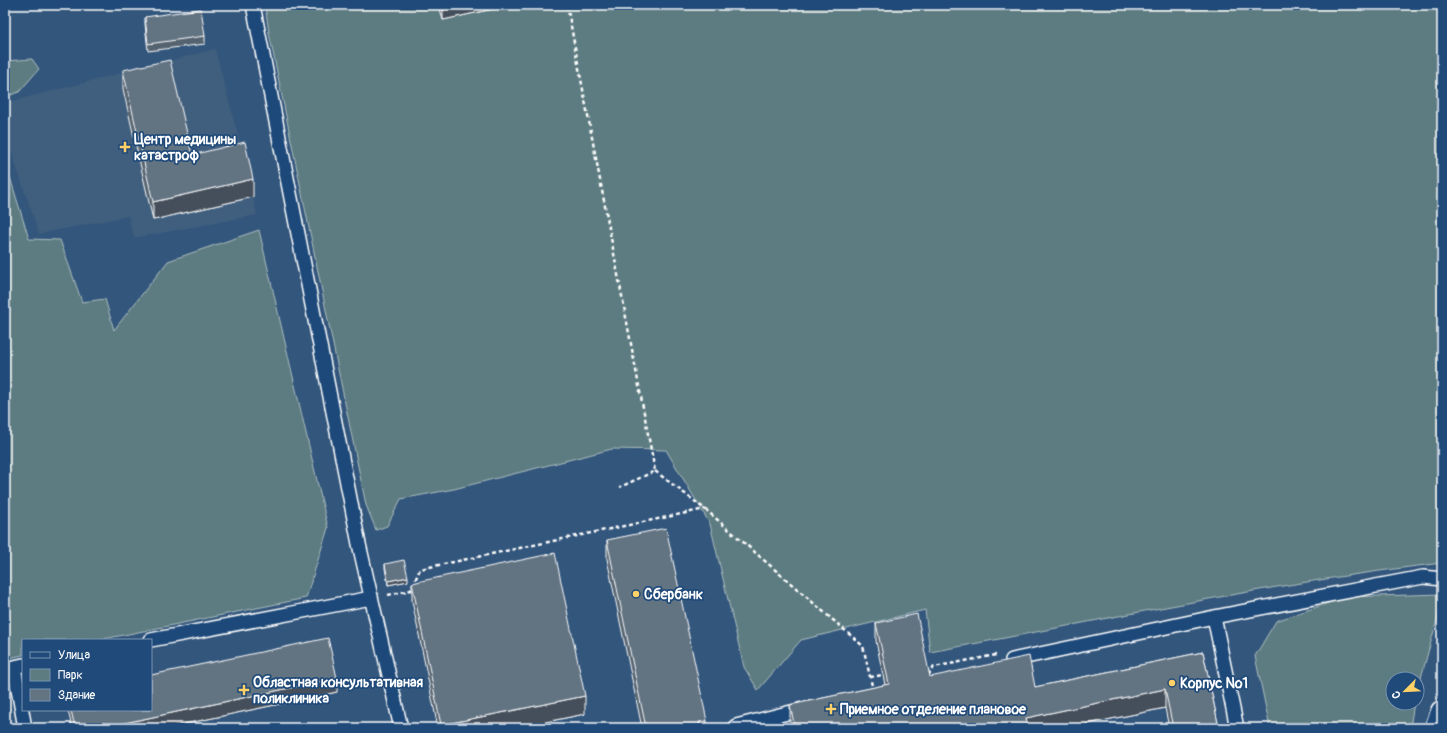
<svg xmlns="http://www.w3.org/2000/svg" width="1447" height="733" font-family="Pangolin,sans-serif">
<rect width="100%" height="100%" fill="#33567c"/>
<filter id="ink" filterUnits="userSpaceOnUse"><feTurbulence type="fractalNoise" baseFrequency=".025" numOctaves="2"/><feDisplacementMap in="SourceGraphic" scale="8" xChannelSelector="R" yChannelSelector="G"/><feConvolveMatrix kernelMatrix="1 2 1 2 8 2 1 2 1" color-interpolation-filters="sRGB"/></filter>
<g filter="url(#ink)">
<path fill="#415f7e" d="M215,49L245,161L257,215L134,238L128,216L39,234L5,133V103Z"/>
<path fill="#5d7c81" stroke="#aebec0" d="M265,5H1442V563C1270,583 1100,621 930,652L925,610L801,640L758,690L744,667L710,524L666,450L612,449L454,489L401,499L387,526L376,530L366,505L269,33Z
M32,59L39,69L19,92L5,97V61Z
M5,161L29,239L60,240L82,302L105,299L114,330L168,261L259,230L328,528L306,598L99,640H23V655L5,659Z
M1442,594V602L1417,692V679H1393V703H1414L1410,728H1270L1255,656L1276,621L1346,597Z"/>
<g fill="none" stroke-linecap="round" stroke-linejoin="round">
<g stroke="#fff" stroke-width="16">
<path id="service" d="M253,5L359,544L401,728
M1214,617L1237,728
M151,640L371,598
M1012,660L1214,617L1423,577L1442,579
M23,665L14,667L25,728
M734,728L736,726L807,708"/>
</g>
<g stroke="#fff" stroke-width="25">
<path id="tertiary" d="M1436,728L1442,712"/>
</g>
<path stroke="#fff" stroke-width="2.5" stroke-dasharray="4 3" stroke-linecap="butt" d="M567,5L655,471L620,487
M655,471L705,509L863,646L873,690
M388,595L411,590L420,569L705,509
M928,676L934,667L996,655
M870,677L883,675"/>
<use href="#service" stroke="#1f4a7a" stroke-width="13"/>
<use href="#tertiary" stroke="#1f4a7a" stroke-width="22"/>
</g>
<path fill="#546370" stroke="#fff" d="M439,5H511L443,20Z
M145,17L205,36V44L148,51L145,24Z
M123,70L192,155L253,197L153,220L123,89Z
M607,540L707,728H642L607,559Z
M385,564L408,581L388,585L385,568Z
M412,583L585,714L516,728H438L412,601Z
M876,623L930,677L1035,687L1203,652L1219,728H1169L1165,708L1067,728H791L790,723V705L885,685L876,641Z
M337,692L165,728H72L68,710H151Z"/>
<path fill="#45505b" stroke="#fff" d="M463,5H511L443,20V10Z
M253,179V197L153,220V202Z
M408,577V581L388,585V581Z
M337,678V692L165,728H101Z
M1165,689V708L1067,728H1026V718Z
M585,696V714L516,728H441V725Z
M707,721V728H699V722Z"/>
<path fill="#627382" stroke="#fff" d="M442,5H463L443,10Z
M201,9L205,36L148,44L145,17Z
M170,60L192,155L245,142L253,179L153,202L123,70Z
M666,528L707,721L699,722L700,728H682L681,727L674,728H646L607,540Z
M555,553L585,696L441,725L412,583Z
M404,560L408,577L388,581L385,564Z
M917,614L930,677L1029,656L1035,687L1203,652L1219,728H1173L1165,689L1026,718L1028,728H795L790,705L889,684L876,623Z
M328,638L337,678L101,728H75L71,710H151V675Z"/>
</g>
<g fill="#ffd166" stroke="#1f4a7a" stroke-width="1.5">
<path d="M123 141h4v4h4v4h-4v4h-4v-4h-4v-4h4z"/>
<circle cx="636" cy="594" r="4"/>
<circle cx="1172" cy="683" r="4"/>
<path d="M242 684h4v4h4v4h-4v4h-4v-4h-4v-4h4z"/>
<path d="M829 703h4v4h4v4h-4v4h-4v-4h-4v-4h4z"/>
</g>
<g text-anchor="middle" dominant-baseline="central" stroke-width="3.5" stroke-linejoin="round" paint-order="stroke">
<g font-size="14" font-weight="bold" fill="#fff" stroke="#1f4a7a" text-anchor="start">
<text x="134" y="139">Центр медицины<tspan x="134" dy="16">катастроф</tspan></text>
<text x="644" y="594">Сбербанк</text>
<text x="253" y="682">Областная консультативная<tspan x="253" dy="16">поликлиника</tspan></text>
<text x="1180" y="683">Корпус №1</text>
<text x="840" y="709">Приемное отделение плановое</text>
</g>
</g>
<rect width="1447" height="733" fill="none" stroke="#1f4a7a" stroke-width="20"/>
<rect x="10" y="10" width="1427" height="713" fill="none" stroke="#fff" stroke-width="1.5" filter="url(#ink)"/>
<rect x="22" y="639" width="130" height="72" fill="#1f4a7a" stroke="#7992af"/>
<rect x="30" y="652" width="20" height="6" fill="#1f4a7a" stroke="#7992af"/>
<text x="58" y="659" font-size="12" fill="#ffffff">Улица</text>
<rect x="30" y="669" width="20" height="12" fill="#5d7c81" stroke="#7992af"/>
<text x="58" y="679" font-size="12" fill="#ffffff">Парк</text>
<rect x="30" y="689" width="20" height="12" fill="#627382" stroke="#7992af"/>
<text x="58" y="699" font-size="12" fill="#ffffff">Здание</text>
<g transform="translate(1405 691) rotate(246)"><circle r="19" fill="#1f4a7a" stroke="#7992af"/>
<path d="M0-3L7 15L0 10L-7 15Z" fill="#ffd166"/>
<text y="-6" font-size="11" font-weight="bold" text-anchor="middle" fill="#ffffff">С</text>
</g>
</svg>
